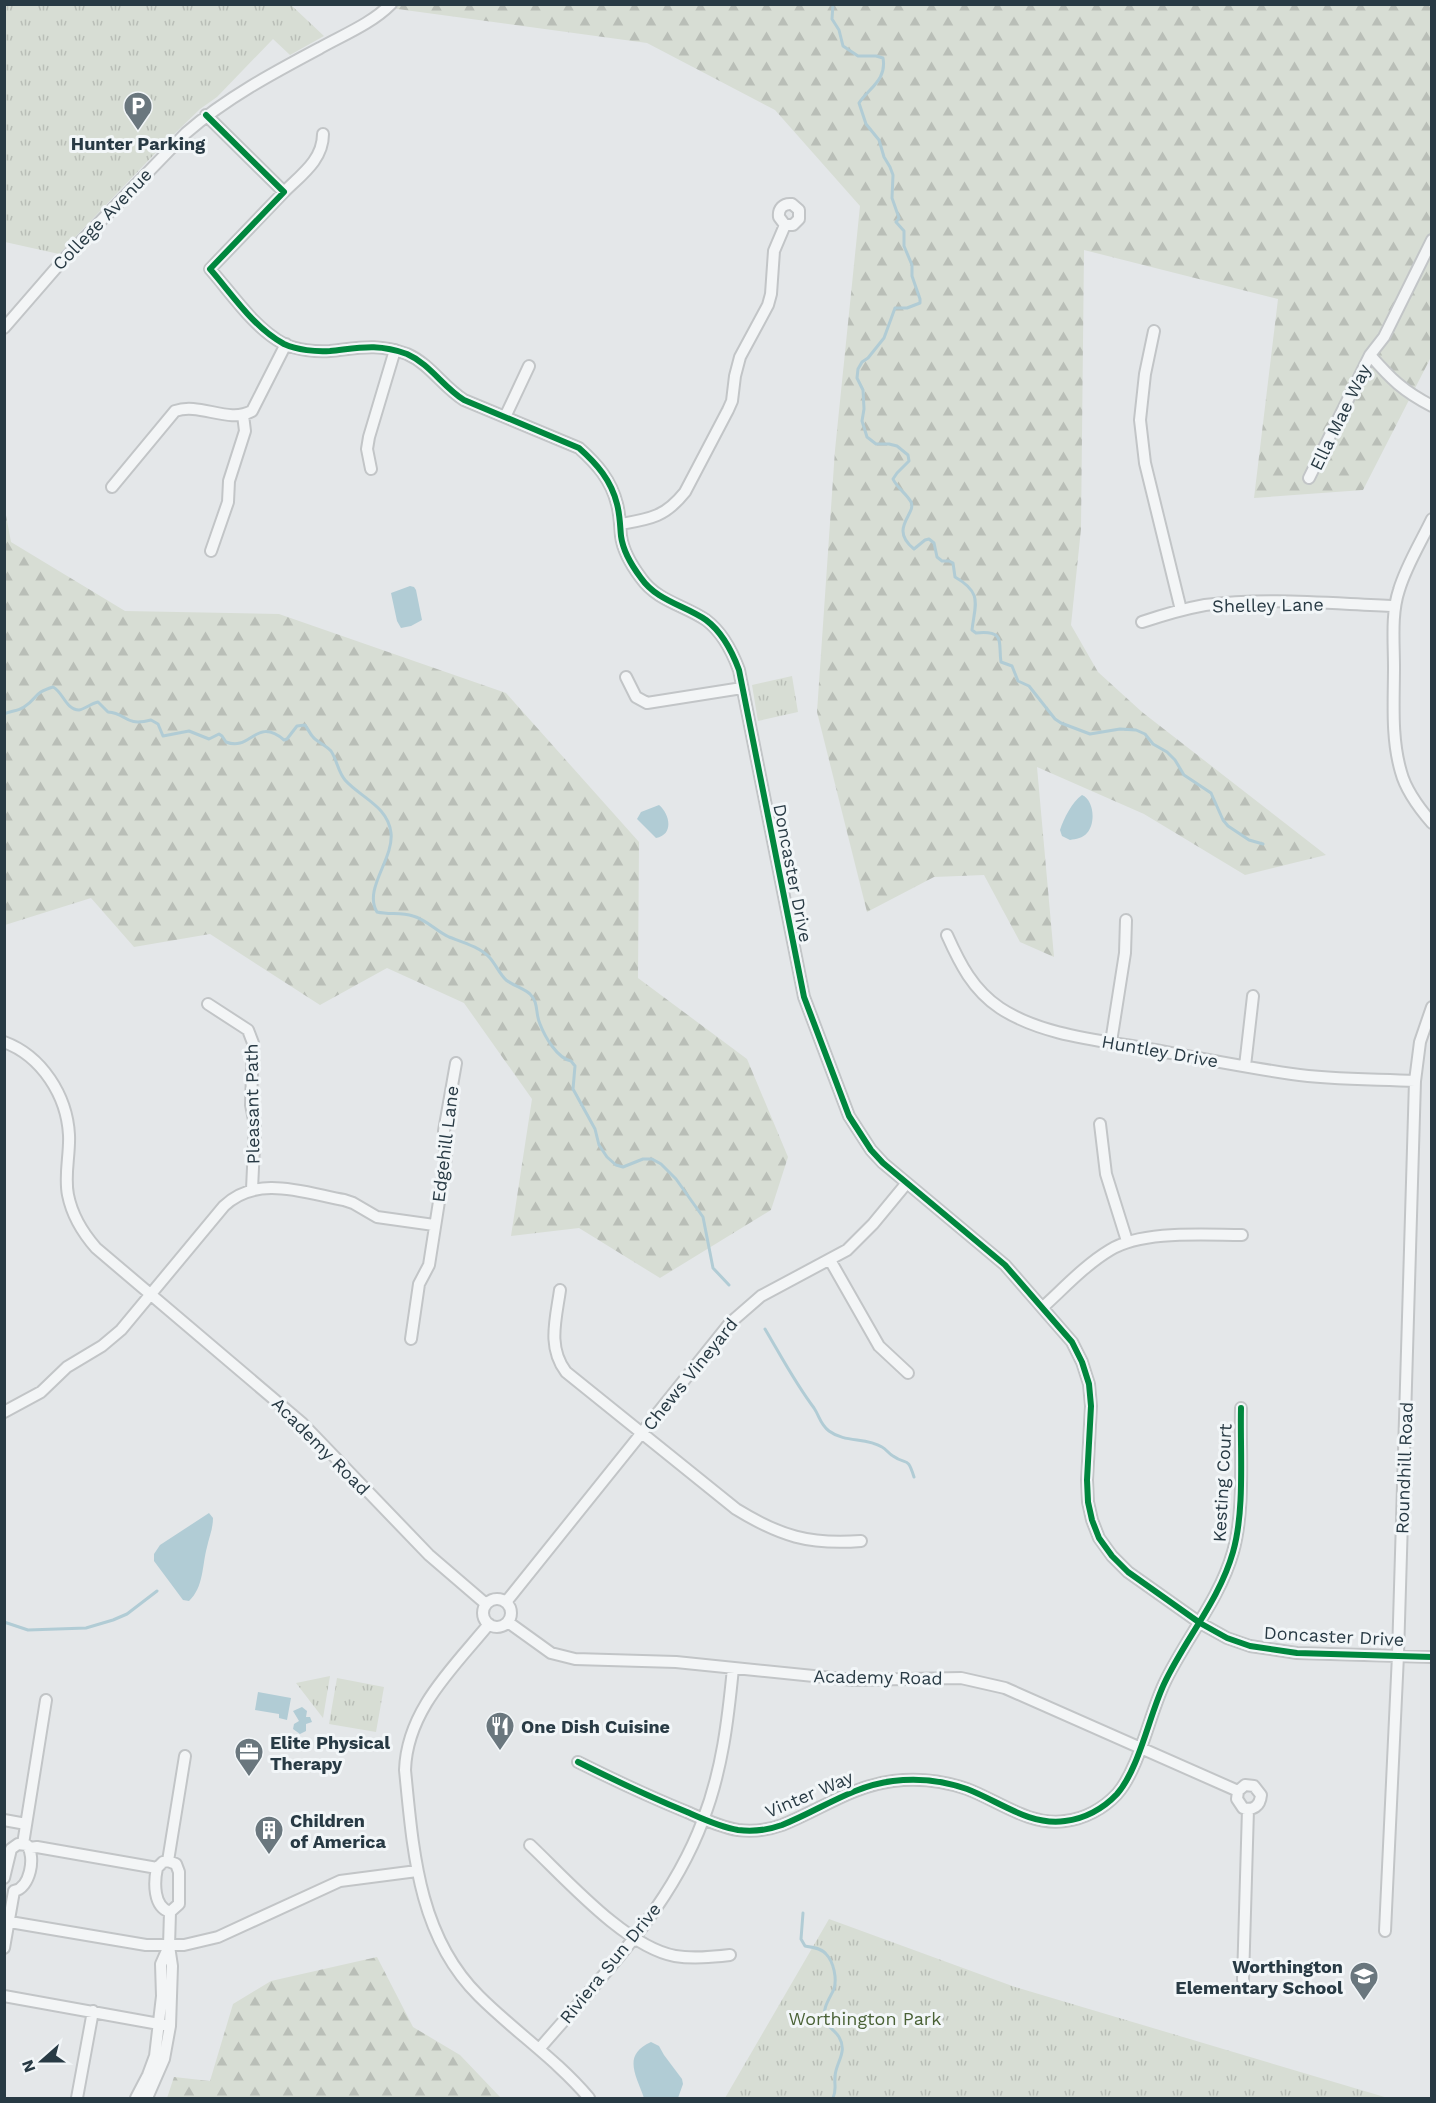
<svg xmlns="http://www.w3.org/2000/svg" width="1436" height="2103" font-family="'Work Sans',sans-serif">
<defs>
<pattern id="forest-firs" width="22" height="20" patternUnits="userSpaceOnUse" patternTransform="scale(1.5)"><rect width="22" height="20" fill="#d7ddd4"/><path d="M5 1l3.5 6h-7zM16 11l3.5 6h-7z" fill="#b9beb7"/></pattern>
<pattern id="park-tufts" width="24" height="20" patternUnits="userSpaceOnUse" patternTransform="scale(1.5)"><rect width="24" height="20" fill="#d7ddd4"/><path d="M3 7l-1-3M5 7V3M7 7l1-3M15 17l-1-3M17 17v-4M19 17l1-3" fill="none" stroke="#b9beb7"/></pattern>
</defs>
<rect width="100%" height="100%" fill="#e4e7e9"/>
<path fill="url(#forest-firs)" d="M368,5H1431V357L1363,490L1254,498L1278,299L1084,250L1081,529L1071,625L1098,672L1142,712L1326,855L1245,875L1144,814L1037,767L1054,957L1020,942L984,875L934,877L867,912L817,712L835,450L860,206L775,110L647,43Z
M5,510L11,542L125,611L279,614L506,693L639,842L638,978L747,1059L788,1157L771,1210L660,1278L579,1228L511,1236L532,1099L464,1003L387,968L320,1005L210,934L134,947L91,898L5,925Z
M377,1957L413,2027L460,2055L501,2098H167L174,2077L210,2081L233,2004L271,1981Z"/>
<path fill="url(#park-tufts)" d="M5,4L291,5L324,36L290,55L273,39L217,97L200,109L166,142L59,254L5,242Z
M792,676L798,712L758,721L752,685Z
M330,1676L323,1718L296,1683Z
M337,1678L384,1687L376,1732L329,1724Z
M829,1919L1015,1987L1388,2098H725Z"/>
<path fill="#b1ccd5" d="M410,586L414,587L416,590L422,620L411,626L401,628L397,621L391,593Z
M1082,795C1094,800 1096,823 1087,833C1083,838 1076,839 1070,840L1062,836L1060,830C1064,818 1072,802 1082,795Z
M659,805C670,814 674,835 656,838L637,819L641,812Z
M209,1513L213,1518C213,1529 209,1537 207,1547C202,1565 204,1587 189,1601L183,1600L154,1561V1554L160,1545Z
M258,1692L291,1698L287,1720L279,1718V1714L255,1710Z
M302,1707L307,1711L306,1717H310L312,1722L306,1724V1731L300,1734L293,1729L294,1724L299,1721L293,1711Z
M651,2042L659,2046L664,2055L682,2079L683,2084L678,2098H644C636,2075 622,2055 651,2042Z"/>
<g fill="none" stroke-linecap="round" stroke-linejoin="round">
<path stroke="#b1ccd5" stroke-width="3" d="M833,4L832,19L839,30L843,46L858,56H876L883,58C887,80 869,88 859,103L866,124L879,140L884,157L890,167L893,175L892,198L899,218L896,222L904,231V246L912,265V276L920,299V303L907,308H895L884,338L868,358L862,362L858,369L857,378L863,390L864,409L862,421L867,437L876,444H889L897,446L908,455L909,461L897,473L893,479C897,488 906,493 911,502C917,514 888,528 914,549L925,540L929,539L934,543L937,557L942,561H949L953,563L955,577C983,593 975,604 972,630L976,633C1006,630 998,642 1001,662L1012,666L1018,681L1029,686L1055,719L1061,723L1090,734L1120,729L1136,730L1145,734L1153,744L1167,752L1175,760L1184,775L1211,793L1223,820L1228,826L1249,840L1263,844
M4,714C11,711 18,711 24,707C38,698 33,693 53,687C63,692 66,710 79,710C85,709 92,703 98,702L108,712C127,713 124,727 151,720L158,724L163,736L189,731L209,739L219,734L222,736L226,742C251,752 256,716 284,740L287,739L297,726L305,725C308,729 310,734 313,737C317,742 326,745 331,751C337,760 338,772 345,780C361,798 388,806 391,833C394,859 363,889 377,912C389,915 401,912 413,916C427,920 436,931 449,937C462,942 480,947 490,958C496,965 499,973 506,980C514,986 523,988 530,994C539,1003 535,1013 540,1024C545,1037 557,1058 571,1061L575,1066L573,1089L595,1129L599,1145L607,1157L616,1165L623,1167L643,1159H652L661,1164L676,1179L703,1217L713,1268L729,1285
M765,1329C781,1356 795,1383 814,1408C820,1417 820,1424 829,1431C845,1443 866,1437 882,1447C886,1449 889,1454 893,1456C907,1466 907,1455 914,1477
M4,1622L28,1630L86,1628L113,1620L127,1614L157,1591
M803,1913L801,1939L805,1946C812,1947 821,1948 826,1954C834,1962 837,1979 834,1989C830,1998 822,2008 825,2019C827,2027 835,2030 839,2037C848,2052 836,2062 835,2076C834,2085 837,2089 833,2098"/>
<g stroke="#c2c5c7" stroke-width="14">
<path id="minor" d="M206,115L284,192L210,269C232,294 254,328 284,344C297,350 316,352 330,351C359,348 377,343 407,354C430,364 443,387 464,400L579,448C597,464 611,480 617,504C620,515 620,526 621,536C623,551 632,566 641,578C657,601 684,605 706,620C722,632 732,651 739,670L804,997L849,1116L871,1150L883,1163L1005,1265L1072,1342L1082,1362L1089,1384L1091,1406L1087,1480L1088,1502L1092,1520L1099,1538L1112,1556L1128,1572L1200,1623L1227,1638L1250,1646L1297,1653L1432,1657
M284,192C301,175 323,160 323,134
M4,328L63,260L186,133C226,98 273,73 320,48C343,35 371,24 391,4
M1154,331L1145,374L1140,420L1145,463L1181,610
M1370,355C1391,379 1403,391 1432,406
M505,417L529,366
M371,469L367,449L369,437L395,350
M1309,478L1370,355L1384,337L1432,240
M112,487L175,411C200,402 228,424 252,411L286,344
M1432,519C1421,542 1406,566 1399,590C1391,614 1394,642 1394,667C1394,702 1391,738 1401,772C1406,791 1419,808 1432,823
M621,524C650,519 665,517 685,492L728,410L732,401L735,376L740,357L768,305L771,294L774,251L785,225H793L799,219V210L792,204C783,203 778,209 779,217L785,225
M211,551L228,502L229,481L245,431L243,415
M1142,622C1163,615 1183,609 1205,605C1266,597 1334,604 1395,606
M626,677L636,697L647,703L742,688
M947,935C960,964 973,990 1000,1008C1041,1035 1097,1040 1144,1048C1193,1057 1243,1067 1292,1074C1333,1080 1375,1079 1415,1081
M208,1004L248,1030L253,1043L251,1105L255,1125L252,1189
M4,1042C42,1056 67,1096 69,1135C70,1155 64,1175 68,1195C72,1215 82,1232 96,1248L302,1423L429,1555L486,1604
M1111,1042L1125,953L1126,920
M1245,1066L1253,996
M1100,1124L1106,1174L1127,1241
M830,1260L879,1346L908,1373
M560,1290C556,1319 547,1347 566,1372L736,1509C780,1536 809,1545 861,1541
M1043,1307C1064,1288 1085,1265 1110,1250C1143,1230 1204,1235 1242,1235
M411,1339L419,1284L429,1265L446,1157L444,1131L456,1063
M4,1412L41,1392L67,1367L102,1346L121,1330L224,1206C257,1174 305,1193 344,1200L353,1203L377,1217L434,1225
M483 1613a14 14 0 1 1 28 0a14 14 0 1 1-28 0Z
M506,1602L730,1323L761,1296L847,1250L873,1224L906,1184
M508,1622L551,1653L575,1659L676,1662L853,1680L961,1678L1005,1688L1238,1791L1237,1799L1243,1808C1253,1811 1260,1806 1261,1795L1254,1786L1245,1785L1238,1791
M489,1624C453,1668 407,1710 405,1770C413,1850 418,1936 479,1996C515,2032 556,2059 589,2098
M578,1762C614,1780 650,1797 687,1812C703,1819 720,1827 738,1830C754,1832 768,1830 782,1825C820,1810 852,1786 893,1781C917,1778 944,1781 967,1789C999,1801 1029,1826 1065,1821C1084,1819 1103,1809 1117,1794C1139,1769 1149,1716 1164,1684C1185,1639 1219,1601 1233,1552C1245,1510 1240,1453 1241,1408
M4,1820L26,1824
M23,1844L46,1700
M530,1845C567,1880 626,1947 675,1956C693,1959 712,1957 730,1955
M29,1848L37,1847L157,1868
M168,1861L176,1864L179,1872V1904L170,1912C153,1907 154,1882 157,1868L163,1862Z
M168,1861L185,1756
M4,1878L11,1849L18,1844L27,1845C36,1857 30,1888 14,1891
M4,1921L146,1945H184L218,1937L340,1881L417,1871
M1385,1931L1398,1655L1415,1081L1420,1042L1432,1007
M4,1948L14,1891
M1243,1980L1248,1809
M4,1996L170,2026
M540,2048C601,1977 670,1909 703,1820C722,1771 728,1720 733,1668
M77,2098L93,2011
M136,2098L148,2075L155,2056L162,1996L161,1964L169,1946
M147,2098L164,2059L170,2026L172,1966L169,1946L170,1912"/>
</g>
<use href="#minor" stroke="#f3f5f6" stroke-width="10"/>
<g stroke="#f2f6f8" stroke-width="10">
<path id="cycleway" d="M206,115L284,192L210,269C232,294 254,328 284,344C297,350 316,352 330,351C359,348 377,343 407,354C430,364 443,387 464,400L579,448C597,464 611,480 617,504C620,515 620,526 621,536C623,551 632,566 641,578C657,601 684,605 706,620C722,632 732,651 739,670L804,997L849,1116L871,1150L883,1163L1005,1265L1072,1342L1082,1362L1089,1384L1091,1406L1087,1480L1088,1502L1092,1520L1099,1538L1112,1556L1128,1572L1200,1623L1227,1638L1250,1646L1297,1653L1432,1657
M578,1762C614,1780 650,1797 687,1812C703,1819 720,1827 738,1830C754,1832 768,1830 782,1825C820,1810 852,1786 893,1781C917,1778 944,1781 967,1789C999,1801 1029,1826 1065,1821C1084,1819 1103,1809 1117,1794C1139,1769 1149,1716 1164,1684C1185,1639 1219,1601 1233,1552C1245,1510 1240,1453 1241,1408"/>
</g>
<use href="#cycleway" stroke="#00873e" stroke-width="6"/>
</g>
<defs>
<g id="parking-pin" transform="scale(1.5)"><path d="M0 17L-7.5 6A9.5 9.5 0 1 1 7.5 6Z" fill="#6a777e" stroke="#f2f6f8"/><path d="M-3.5-5.5H1a3.5 3.5 0 0 1 0 7H-1V5.5H-3.5ZM-1-3.4V-.6H.8a1.4 1.4 0 0 0 0-2.8Z" fill="#fff"/></g>
<g id="restaurant-pin" transform="scale(1.5)"><path d="M0 17L-7.5 6A9.5 9.5 0 1 1 7.5 6Z" fill="#6a777e" stroke="#f2f6f8"/><path d="M-5-6h1v4h1v-4h1v4h1v-4h1v5L-1.5 .5V6h-2V.5L-5-1ZM5-6V6H3V1.5H1.5Q1.5-4 5-6Z" fill="#fff"/></g>
<g id="office-pin" transform="scale(1.5)"><path d="M0 17L-7.5 6A9.5 9.5 0 1 1 7.5 6Z" fill="#6a777e" stroke="#f2f6f8"/><path d="M-6-3h4V-5.5h4V-3h4V5H-6ZM-1-4.5V-3h2v-1.5ZM-6 0V1H6V0Z" fill="#fff"/></g>
<g id="building-pin" transform="scale(1.5)"><path d="M0 17L-7.5 6A9.5 9.5 0 1 1 7.5 6Z" fill="#6a777e" stroke="#f2f6f8"/><path d="M-4-6H4V6H1V3H-1V6H-4ZM-2.5-4.3h1.7v1.8h-1.7ZM.8-4.3h1.7v1.8H.8ZM-2.5-1h1.7V.8h-1.7ZM.8-1h1.7V.8H.8Z" fill="#fff"/></g>
<g id="school-pin" transform="scale(1.5)"><path d="M0 17L-7.5 6A9.5 9.5 0 1 1 7.5 6Z" fill="#6a777e" stroke="#f2f6f8"/><path d="M0-5L7-2L0 1L-7-2ZM-4 1L0 2.5L4 1V4Q0 6-4 4Z" fill="#fff"/></g>
</defs>
<g fill-rule="evenodd">
<use href="#parking-pin" x="138" y="106"/>
<use href="#restaurant-pin" x="500" y="1726"/>
<use href="#office-pin" x="249" y="1752"/>
<use href="#building-pin" x="269" y="1830"/>
<use href="#school-pin" x="1364" y="1976"/>
</g>
<g text-anchor="middle" dominant-baseline="central" stroke-width="6" stroke-linejoin="round" paint-order="stroke">
<g font-size="18" font-weight="bold" fill="#283a44" stroke="#f2f6f8" text-anchor="start">
<text x="138" y="143" text-anchor="middle">Hunter Parking</text>
<text x="521" y="1726">One Dish Cuisine</text>
<text x="270" y="1742">Elite Physical<tspan x="270" dy="21">Therapy</tspan></text>
<text x="290" y="1820">Children<tspan x="290" dy="21">of America</tspan></text>
<text x="1343" y="1966" text-anchor="end">Worthington<tspan x="1343" dy="21">Elementary School</tspan></text>
</g>
<g font-size="18" fill="#283a44" stroke="#f2f6f8">
<text transform="translate(102 219) rotate(-46)">College Avenue</text>
<text transform="translate(1340 417) rotate(-64)">Ella Mae Way</text>
<text transform="translate(1268 605) rotate(-1)">Shelley Lane</text>
<text transform="translate(793 873) rotate(79)">Doncaster Drive</text>
<text transform="translate(1160 1051) rotate(10)">Huntley Drive</text>
<text transform="translate(252 1104) rotate(-91)">Pleasant Path</text>
<text transform="translate(445 1144) rotate(-83)">Edgehill Lane</text>
<text transform="translate(690 1374) rotate(-51)">Chews Vineyard</text>
<text transform="translate(321 1446) rotate(45)">Academy Road</text>
<text transform="translate(1404 1468) rotate(-88)">Roundhill Road</text>
<text transform="translate(1222 1483) rotate(-87)">Kesting Court</text>
<text transform="translate(1334 1636) rotate(3)">Doncaster Drive</text>
<text transform="translate(878 1677) rotate(1)">Academy Road</text>
<text transform="translate(809 1794) rotate(-23)">Vinter Way</text>
<text transform="translate(610 1963) rotate(-51)">Riviera Sun Drive</text>
</g>
<g font-size="18" fill="#496135" stroke="#f2f6f8">
<text x="865" y="2018">Worthington Park</text>
</g>
</g>
<rect width="1436" height="2103" fill="none" stroke="#283a44" stroke-width="12"/>
<g transform="translate(42 2061) rotate(249)" stroke="#f2f6f8" stroke-width="4.5" paint-order="stroke">
<path d="M0-4.5L10 22L0 15L-10 22Z" fill="#283a44"/>
<text y="-9" font-size="16" font-weight="bold" text-anchor="middle" fill="#283a44">N</text>
</g>
</svg>
